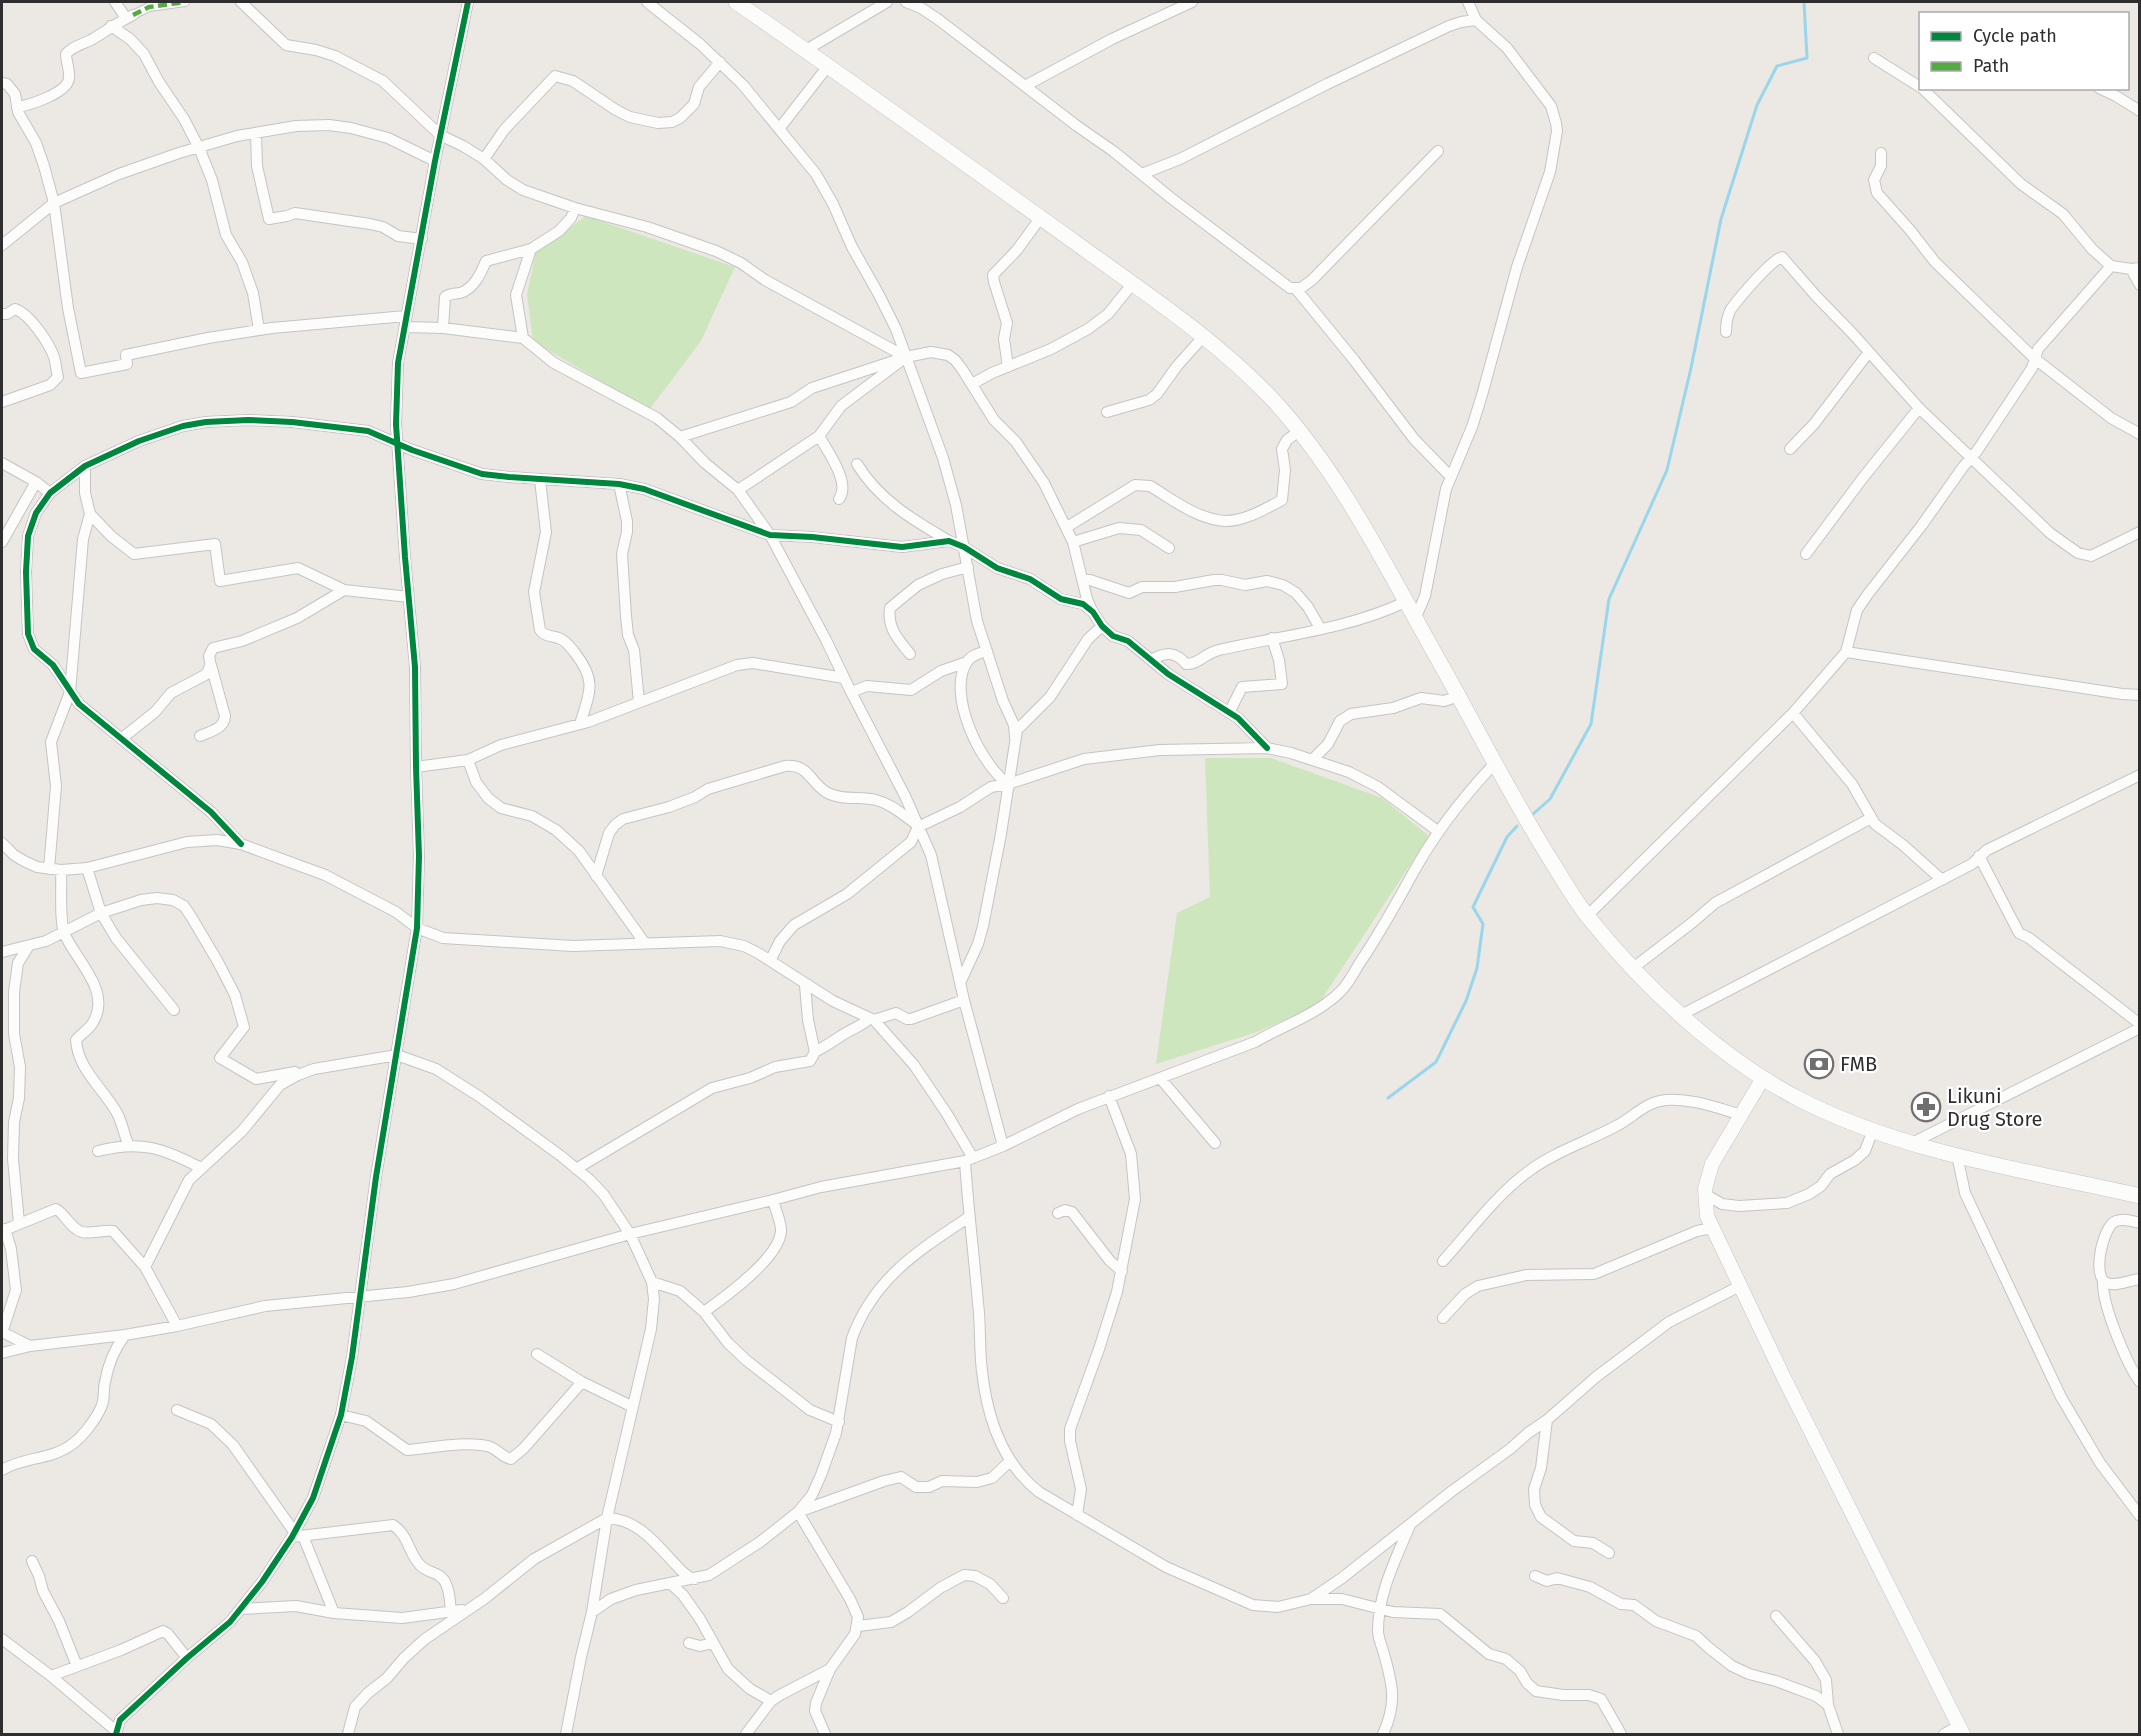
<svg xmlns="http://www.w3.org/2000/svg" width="2141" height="1736" font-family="'Fira Sans',sans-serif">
<rect width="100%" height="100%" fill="#ece8e4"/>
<path fill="#cee6be" d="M586,216L735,267L701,341L649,410L533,341L527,294L536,252Z
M1205,758H1271L1382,798L1429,836L1318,1005L1257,1032L1156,1064L1177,913L1210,897Z"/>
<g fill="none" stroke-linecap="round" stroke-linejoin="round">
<path stroke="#99d6ec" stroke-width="3" d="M1532,815L1550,799L1591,724L1609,599L1667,470L1691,368L1721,219L1757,105L1777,66L1807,58L1804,2
M1388,1098L1436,1062L1466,1001L1477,968L1483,924L1473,907L1507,837L1517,826"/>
<g stroke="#c5c4c5" stroke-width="10">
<path id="pedestrian" d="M133,15L149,7L185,2"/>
</g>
<g stroke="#c5c4c5" stroke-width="12">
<path id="minor" d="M115,2L126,18
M241,2L286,45L316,50L335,56L383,81L440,135L463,146L484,159L507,180L523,190L575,208L647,227L716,251L741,263L765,280L906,357L841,406L819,436L738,490
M647,2L700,44L743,85L816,174L833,204L852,247L878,293L896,329L943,458L956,505L977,621L1003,701L1014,725L1015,737
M906,2L921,8L939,20L1077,126L1113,151L1171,198L1290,288H1301L1312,280L1438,151
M1468,2L1476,20
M111,26L130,39L144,54L159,82L184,119L199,148L212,180L226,235L242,262L253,293L259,330
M806,50L887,2
M1874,58L1920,87
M2,83L7,84L15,94L18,112L36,143L44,166L54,203L68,308L81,373L127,364L126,355L208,338L272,328L406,316
M1025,86L1112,39L1192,2
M1922,88L2021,184L2063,214L2092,249L2111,266L2131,269L2140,268
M2099,88L2116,96L2140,111
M17,107C30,105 68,93 69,78C70,71 66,61 66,54C73,46 81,45 91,40C105,32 118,22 133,15
M779,129L828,66
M256,134L257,166L269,219L287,216L295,213L370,224L383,227L398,236L422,239
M1881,153V166L1874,180L1877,193L1910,230L1935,262L2034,358L2111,418L2140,434
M484,159L504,130L555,76L573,81L616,110L630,117L658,123L672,122L680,118L694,104L699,87L720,62
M1142,174L1180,159L1327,84L1449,26L1461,22L1476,20L1507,48L1551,106L1556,123L1557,131L1550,172L1517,267L1482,395L1472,427L1446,489L1425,596L1415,619
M2,245L54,203L119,174L179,153L237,136L296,126L329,125L351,128L388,138L435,161
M2131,269L2140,285
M1296,289L1354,360L1414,439L1450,476
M2,314H7L15,309C30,314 49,343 54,357C56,363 56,370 58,377L50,385L2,402
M405,327L443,328L523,338L554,363L657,418L680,437L705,463L738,490L770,535L826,640L851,692L905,796L931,855L964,1000L1003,1146
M443,328L445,297C451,293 454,294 460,293C474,289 481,273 486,261L531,249
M1726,332C1726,324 1727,316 1731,309C1739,298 1771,260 1782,257L1816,296L1853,334L1919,408L2050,533L2078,553L2091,556L2140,532
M523,338L516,295L531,249L559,231L571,218L575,208
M1008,367L1004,339L1007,323L994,282L993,275L1017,250L1041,217
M972,384L992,373L1051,349L1088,329L1108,314L1133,283
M1107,412L1149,400L1157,394L1177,366L1203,337
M819,436C828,452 851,483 839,499
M680,437L791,402L812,388L906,357L931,352L948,355L955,360L962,369L994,420L1016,442L1044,483L1073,542L1087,599L1092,611
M1790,449L1814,424L1869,352
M2,463L36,482L50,493
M857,464C879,500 913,520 949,541
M540,480L546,532L534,592L540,630C546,638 553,635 561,639C567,642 571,648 575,653C597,681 590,692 580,724
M619,484L627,521V532L622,554L626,616L628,635L634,650L639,702
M90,514L111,536L134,554L215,544L220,581L298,568L344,590
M1067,527L1135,485L1150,486C1172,499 1198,520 1226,521C1245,521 1265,509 1282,500L1285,470L1282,449L1287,440L1299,431
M2,542L36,482
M1073,542L1119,528L1141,530L1169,548
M1806,554L1862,479L1919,408
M1083,580H1090L1129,593L1142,587H1175L1214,580H1222L1245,585L1267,581L1283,585L1296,593L1308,607L1320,628
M987,651C980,653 971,655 967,662C946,694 981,765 1008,784
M1846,652L2122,694L2140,695
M910,654C898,639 887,628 890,608L918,585L942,574L968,567
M1151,660C1166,652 1175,651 1186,664C1198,665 1207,652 1219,650C1280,636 1349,629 1405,602
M851,692L867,686L911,690L941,671L967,662
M1229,713L1242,687L1282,684L1279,660L1272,638
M1793,713L1852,784L1875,824L1903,845L1942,880
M200,736C211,731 224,729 225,716L211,665
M121,739L155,712L171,693L205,675C211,668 211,664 209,656L213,648L242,641L297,618L344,590L409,597
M468,760L476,782L488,798L501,808L532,816L556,830L579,851L644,942
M1312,760L1328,744L1340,721L1351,714L1393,708L1421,698L1444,701L1459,696
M416,767L468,760L501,745L588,722L737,665L753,663L844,678
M2,843L14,855L24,861L37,867L61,870L87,868L187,842L217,840L241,844L325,875L396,912L417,928L443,938L573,946L720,941L744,946L758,953L833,1001L874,1020L914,1065L947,1114L973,1158
M241,844L211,812L79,704L53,665L34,649L28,634L26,572L28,536L36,513L50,493L85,466L139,441L183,426L206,422L248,420L292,422L368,431L412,450L482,474L509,477L619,484L644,489L770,535L812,537L902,547L949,541L964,547L997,568L1030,579L1061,599L1083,604L1093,612L1102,626L1113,636L1128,641L1168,674L1238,718L1267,748
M1979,856L2019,933L2029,938L2140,1024
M87,868L101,913L116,938L174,1010
M49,869L56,786L51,742L70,692L83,539L90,514L85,493V466
M61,870C62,886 59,923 65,935C77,962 113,992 92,1024C88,1030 81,1034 76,1040C78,1070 103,1088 117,1113C122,1122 124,1134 128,1144
M596,876L609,833L615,825L623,819L669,807L695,797L708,789L785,766C809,764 809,781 826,792C841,801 860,796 876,800C892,804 903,815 916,824
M1587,916L1793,713L1846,652L1857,610L1868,594L1922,525L1963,467L1977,451L2032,368L2038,349L2111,266
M2,952L46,941L101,913L141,900L157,898L173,900L184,906L192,918L218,962L235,995L244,1027L220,1058L256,1079L295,1072
M770,961L780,941L794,925L847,894L911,842L918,827L960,807L991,787L1008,784L1084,759L1160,750L1267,748L1291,753L1349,772L1378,787L1439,832
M1633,968L1693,922L1715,903L1871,818
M961,981L978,944L983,926L1001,834L1017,730L1050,697L1088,639L1102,626
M1681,1015L1972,864L1987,850L2140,775
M874,1020L896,1013L907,1019H911L964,1000
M815,1052C824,1047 832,1042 841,1036C851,1029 861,1027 870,1018
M1160,1078L1215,1143
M1912,1143L2140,1028
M98,1151C140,1140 163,1148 201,1168
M1957,1155L1965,1193L2061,1397L2100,1463L2140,1516
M965,1161C968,1208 974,1255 978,1303C981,1325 979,1349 982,1371C987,1417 1002,1463 1039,1492L1166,1567L1253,1605L1278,1607L1311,1599L1342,1578L1452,1491L1510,1449L1528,1433L1547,1420L1596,1377L1669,1322L1740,1286
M576,1169L712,1088L750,1078L775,1067L810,1061L815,1052L808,1020L805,985
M1705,1194L1722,1204L1739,1206L1787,1203L1809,1194L1821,1186L1830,1174L1855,1160L1865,1151L1873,1130
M1058,1213L1065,1210L1072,1212L1110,1261L1122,1271
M19,1223L13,1159L14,1122L19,1098L20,1067L14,1034V992L18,963L28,947
M2140,1223C2132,1221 2124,1218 2116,1221C2103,1225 2091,1278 2107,1283C2116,1287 2130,1280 2140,1279
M2,1231L56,1209C65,1214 71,1229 82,1232C91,1234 102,1230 113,1231L145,1267L177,1326
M1443,1261C1470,1231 1496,1195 1529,1171C1556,1151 1589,1141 1618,1125C1635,1116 1645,1102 1666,1100C1692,1098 1717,1108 1742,1115
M145,1267L189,1180L242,1131L280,1085L298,1075L314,1069L397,1055L436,1069L480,1097L561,1156L590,1180L604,1195L630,1234L652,1282L654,1299L651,1329L607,1518L592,1612L581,1657L566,1734
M652,1282L680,1291L704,1312L728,1343L746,1360L810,1410L839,1422
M2103,1282C2102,1304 2126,1363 2140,1382
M704,1312C725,1297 778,1259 781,1232C782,1223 775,1209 773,1200
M1443,1318L1465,1294L1478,1286L1526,1275L1594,1274L1697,1231L1712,1228
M2,1332L30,1346
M2,1333L16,1290L11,1249L5,1229
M2,1353L30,1346L125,1335L177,1326L265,1306L408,1292L454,1284L630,1234L773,1200L821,1187L965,1161L1003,1146L1078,1109L1255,1042C1284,1025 1317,1015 1341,991C1348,984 1354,973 1359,964C1379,935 1396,904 1413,873C1435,833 1464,796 1495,763
M537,1354L582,1382L633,1407
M177,1410L211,1424L233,1445L295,1533
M341,1415L366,1421L407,1450C431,1448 464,1441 487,1446C496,1447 501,1457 511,1459L524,1448L582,1382
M1547,1420L1541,1468L1534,1489L1535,1505L1541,1517L1574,1541L1593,1543L1609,1553
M2,1470C23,1457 51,1460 71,1445C83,1437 97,1418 102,1405C105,1397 103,1389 105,1382C108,1365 115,1348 125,1335
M1077,1515L1081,1489L1070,1441V1429L1099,1349L1117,1292L1135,1199L1131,1154L1109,1096
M303,1536L334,1613
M292,1537L393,1525C409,1536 408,1552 420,1565C428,1574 441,1571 446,1584C450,1592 450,1603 451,1612
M32,1561L39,1576L43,1591L59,1621L77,1666
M1535,1576L1547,1581L1557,1578L1590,1587L1621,1604L1634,1605L1656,1621L1696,1636L1709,1648L1732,1666L1749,1674L1776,1681L1816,1696L1828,1705
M671,1584L683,1595L700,1619L728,1669L750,1689L771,1701
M1311,1599H1342L1393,1612L1440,1614L1489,1654L1506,1659L1520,1671L1527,1683L1536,1691L1563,1695H1589L1601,1699L1621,1734
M241,1609L296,1606L334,1613L402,1618L462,1610
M592,1612L611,1599L636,1590L709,1575L760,1542L798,1512L812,1495L821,1475L836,1433L852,1338C874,1278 918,1251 969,1217
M1776,1616L1815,1661L1826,1680L1828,1705L1838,1734
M858,1626L891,1622L908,1612L940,1588L964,1575L975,1576L990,1584L1003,1598
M2,1639L51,1676L116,1731
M689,1643L700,1646L713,1643
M51,1676L121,1650L163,1631L168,1634L187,1658
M116,1734L120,1720L187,1658L230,1622L262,1582L292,1537L313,1498L341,1415L352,1357L376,1177L417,928L419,856L416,767L415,667L405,557L396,424L398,363L435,161L468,2
M348,1734L355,1707L368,1693L387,1678L404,1658L425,1639L484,1599L534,1559L607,1518C638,1519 656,1544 676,1565C682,1571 686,1577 695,1579
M746,1734L771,1701L780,1695L830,1669
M825,1734L815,1711L816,1703L830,1669L855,1634L858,1617L850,1599L798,1512L884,1481L901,1477L916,1487H929L942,1481L977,1482L992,1478L1009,1462
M1383,1734C1397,1703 1393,1686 1384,1654C1382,1646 1378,1638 1378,1631C1378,1593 1396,1559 1410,1525
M1944,1734L1959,1726"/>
</g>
<g stroke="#c5c4c5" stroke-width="15">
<path id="tertiary" d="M1763,1078L1712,1164L1705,1189L1707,1216L1784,1378L1963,1734"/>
</g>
<g stroke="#c5c4c5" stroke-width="16">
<path id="secondary" d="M736,2C852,82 966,164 1080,246C1148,295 1218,341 1275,402C1344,478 1389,573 1439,661C1477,728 1511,797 1552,862C1564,881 1575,901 1589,918C1644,987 1720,1058 1799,1099C1904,1153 2025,1170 2140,1196"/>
</g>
<use href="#pedestrian" stroke="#fcfcfb" stroke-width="8"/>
<use href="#minor" stroke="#fcfcfb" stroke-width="10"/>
<use href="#tertiary" stroke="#fcfcfb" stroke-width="14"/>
<use href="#secondary" stroke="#fcfcfb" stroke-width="15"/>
<path stroke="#54ab44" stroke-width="4.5" stroke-dasharray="9 4.5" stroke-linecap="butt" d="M133,15L149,7L185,2"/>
<g stroke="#fff" stroke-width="10">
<path id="cycleway" d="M241,844L211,812L79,704L53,665L34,649L28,634L26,572L28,536L36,513L50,493L85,466L139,441L183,426L206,422L248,420L292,422L368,431L412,450L482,474L509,477L619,484L644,489L770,535L812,537L902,547L949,541L964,547L997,568L1030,579L1061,599L1083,604L1093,612L1102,626L1113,636L1128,641L1168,674L1238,718L1267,748
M116,1734L120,1720L187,1658L230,1622L262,1582L292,1537L313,1498L341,1415L352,1357L376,1177L417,928L419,856L416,767L415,667L405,557L396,424L398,363L435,161L468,2"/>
</g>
<use href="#cycleway" stroke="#00873e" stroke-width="6"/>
</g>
<defs>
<g id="bank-ring" transform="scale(1.5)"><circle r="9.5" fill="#fff" stroke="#706f6e" stroke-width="1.5"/><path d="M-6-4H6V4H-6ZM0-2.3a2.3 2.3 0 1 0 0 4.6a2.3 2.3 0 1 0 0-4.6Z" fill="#706f6e"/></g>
<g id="pharmacy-ring" transform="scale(1.5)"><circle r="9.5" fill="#fff" stroke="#706f6e" stroke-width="1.5"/><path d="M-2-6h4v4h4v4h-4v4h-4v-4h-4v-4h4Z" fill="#706f6e"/></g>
</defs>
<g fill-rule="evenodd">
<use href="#bank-ring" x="1819" y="1064"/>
<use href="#pharmacy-ring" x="1926" y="1107"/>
</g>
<g text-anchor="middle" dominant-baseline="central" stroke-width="4.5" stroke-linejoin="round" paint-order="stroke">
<g font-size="20" fill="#2e2e2e" stroke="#fff" text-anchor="start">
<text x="1840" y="1064">FMB</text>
<text x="1947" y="1096">Likuni<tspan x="1947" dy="23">Drug Store</tspan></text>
</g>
</g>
<rect width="2141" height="1736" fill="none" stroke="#2e2e2e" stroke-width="6"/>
<rect x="1919" y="12" width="210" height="78" fill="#ffffff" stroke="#ababab" stroke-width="1.5"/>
<rect x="1931" y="32" width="30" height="9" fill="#00873e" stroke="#ababab" stroke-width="1.5"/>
<text x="1973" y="42" font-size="18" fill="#2e2e2e">Cycle path</text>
<rect x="1931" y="62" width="30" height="9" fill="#54ab44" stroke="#ababab" stroke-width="1.5"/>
<text x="1973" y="72" font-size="18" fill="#2e2e2e">Path</text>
</svg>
